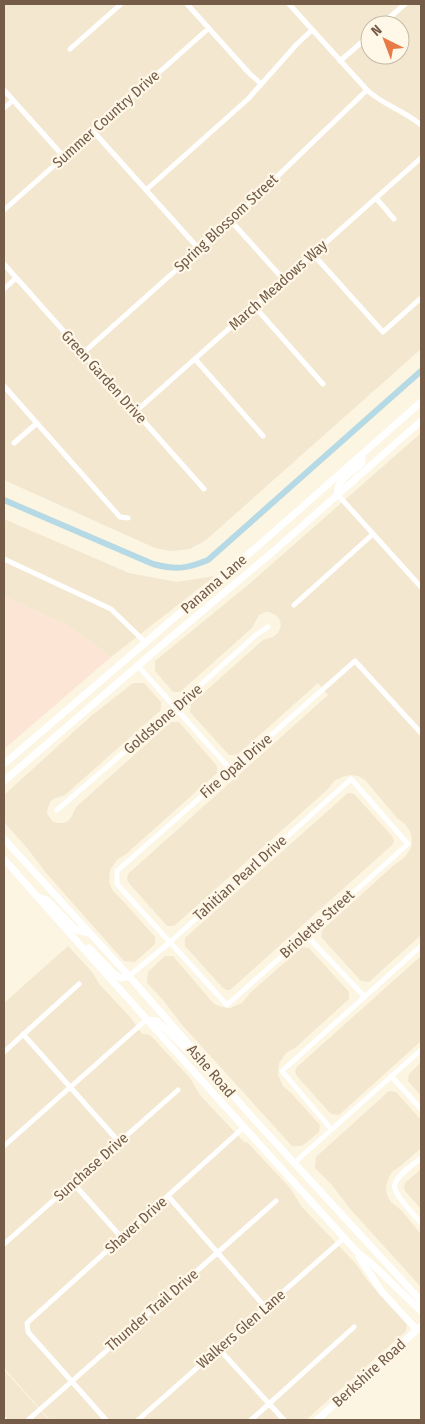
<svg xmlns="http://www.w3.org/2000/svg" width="425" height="1424" font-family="'Fira Sans Condensed',sans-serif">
<rect width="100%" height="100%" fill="#fcf5e1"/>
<path fill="#f4e7d0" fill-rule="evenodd" d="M4,4H421V349L206,540L190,549L171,551L155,548L4,480ZM370,25H400V55H370Z
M421,433V935L369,982L361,981L321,937L322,930L394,865L404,858L411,848L412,839L410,831L405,824L397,818L365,780L358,776L350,775L342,777L334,781L327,790L174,926H167L128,882L127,877L129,873L328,695L318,683L237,755H229L190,712L191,704L263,640L273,637L278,633L281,626L280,620L276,615L269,612H265L259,615L252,628L180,692H173L155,671V661L248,585Z
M4,519L129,573L177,582L215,576L111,657L70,627L4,596Z
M133,683H144L161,702V710L65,795L53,799L50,802L47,811L48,815L52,821L56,823H63L68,821L72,816L76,807L171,722H179L217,766V773L126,854L117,860L110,870L109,882L113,891L123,901L155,937V944L135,962L124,961L47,874L27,848L4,822V795L90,717Z
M348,793H351L355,795L392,836L394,841L392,845L230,990H227L223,988L185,946V938Z
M68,946L92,972L100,985L131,1018L142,1034L150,1035L190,1078L200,1095L244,1142L248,1143L290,1188L302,1207L356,1264L367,1280L407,1324L406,1331L306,1420H50L4,1368V1003Z
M302,947L309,948L349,992V999L295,1048L286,1053L279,1063L278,1075L283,1086L292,1094L320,1125L319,1132L302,1146H292L183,1026L163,1000L147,983L148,972L165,956H173L214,1004L222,1007L230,1008L242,1003L250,993Z
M421,956V1041L339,1115L331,1114L297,1076L295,1071L297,1067Z
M421,1062V1096L408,1081L409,1074Z
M389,1091L396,1092L421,1120V1148L403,1164L392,1172L388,1179L386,1187L387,1195L391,1202L401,1210L421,1234V1287L351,1210L332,1185L315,1168L316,1157Z
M421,1169V1209L405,1191L404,1187L405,1183Z
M4,1370L49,1420H4Z"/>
<path fill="#fde5d5" d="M4,596L70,627L111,657L4,749Z"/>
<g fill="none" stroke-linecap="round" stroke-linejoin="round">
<path stroke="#b6d9e6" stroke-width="6" d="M4,500L153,564C176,570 186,569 208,560L421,371"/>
<path stroke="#fff" stroke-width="5" d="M187,4L249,73L261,84
M289,4L367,90C383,105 405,111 421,125
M381,25L405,4
M70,49L121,4
M340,61L370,35
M4,90L64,157
M4,108L13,100
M93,131L199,249
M146,190L248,99L297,44L312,30
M376,198L394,219
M4,210L209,28
M231,221L284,280
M313,254L383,332L421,298
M4,264L204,489
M4,289L16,278
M254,306L323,384
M83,353L231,221L367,90
M195,359L263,436
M4,386L120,517L128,518
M135,412L421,158
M14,443L37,423
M338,495L421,587
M4,559L111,609L146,643
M294,605L373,534
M138,666L231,770
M57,810L175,708L256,635L268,627
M306,935L364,996
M129,976L169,943L351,779L408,844L227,1005L117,884V871L355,661L421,733
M23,1034L119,1142
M4,1052L79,984
M391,1076L421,1109
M331,1129L282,1071L421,946
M4,1146L146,1020
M421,1158C413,1165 399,1173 395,1184C391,1193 415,1215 421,1223
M294,1163L421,1050
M73,1183L122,1238
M168,1196L266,1308
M4,1244L178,1090
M219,1349L284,1420
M4,1419L5,1420
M28,1420L276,1201
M106,1420L28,1332L27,1323L244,1127
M138,1420L344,1238
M251,1420L354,1327"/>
<path stroke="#fff" stroke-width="7" d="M338,495C334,482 353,471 362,463V455
M4,764L266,539L421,402
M4,781L156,650L275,550L421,421
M4,839L129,976L253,1118L421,1301
M4,859C120,991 239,1122 357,1252L373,1265L421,1311
M38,897L47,900L76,930L89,933
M89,948L115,975L121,978L129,976
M146,1020L157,1021L199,1061
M359,1257L382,1292L417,1330
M317,1420L421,1326"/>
</g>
<g text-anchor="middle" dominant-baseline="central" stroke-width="4.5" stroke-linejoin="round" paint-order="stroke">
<g font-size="15" fill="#745c48" stroke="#fff8e8">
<text transform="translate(106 119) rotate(-42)">Summer Country Drive</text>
<text transform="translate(226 223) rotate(-43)">Spring Blossom Street</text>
<text transform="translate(278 285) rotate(-42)">March Meadows Way</text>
<text transform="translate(104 377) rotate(48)">Green Garden Drive</text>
<text transform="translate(214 584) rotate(-41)">Panama Lane</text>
<text transform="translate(163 719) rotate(-41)">Goldstone Drive</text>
<text transform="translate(236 766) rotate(-41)">Fire Opal Drive</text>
<text transform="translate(240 878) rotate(-42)">Tahitian Pearl Drive</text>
<text transform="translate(317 924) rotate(-42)">Briolette Street</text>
<text transform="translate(211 1071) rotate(49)">Ashe Road</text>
<text transform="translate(91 1167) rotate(-42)">Sunchase Drive</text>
<text transform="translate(136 1225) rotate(-42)">Shaver Drive</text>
<text transform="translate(152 1310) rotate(-41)">Thunder Trail Drive</text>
<text transform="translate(241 1329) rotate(-41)">Walkers Glen Lane</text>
<text transform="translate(369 1373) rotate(-42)">Berkshire Road</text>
</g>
</g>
<rect width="425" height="1424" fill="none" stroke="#745c48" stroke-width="10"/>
<g transform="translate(385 40) rotate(318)"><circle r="24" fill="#fff8e8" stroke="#c7baa8"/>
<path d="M0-4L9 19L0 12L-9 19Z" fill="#e87b45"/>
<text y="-8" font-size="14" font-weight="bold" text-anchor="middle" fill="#745c48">N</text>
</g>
</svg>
